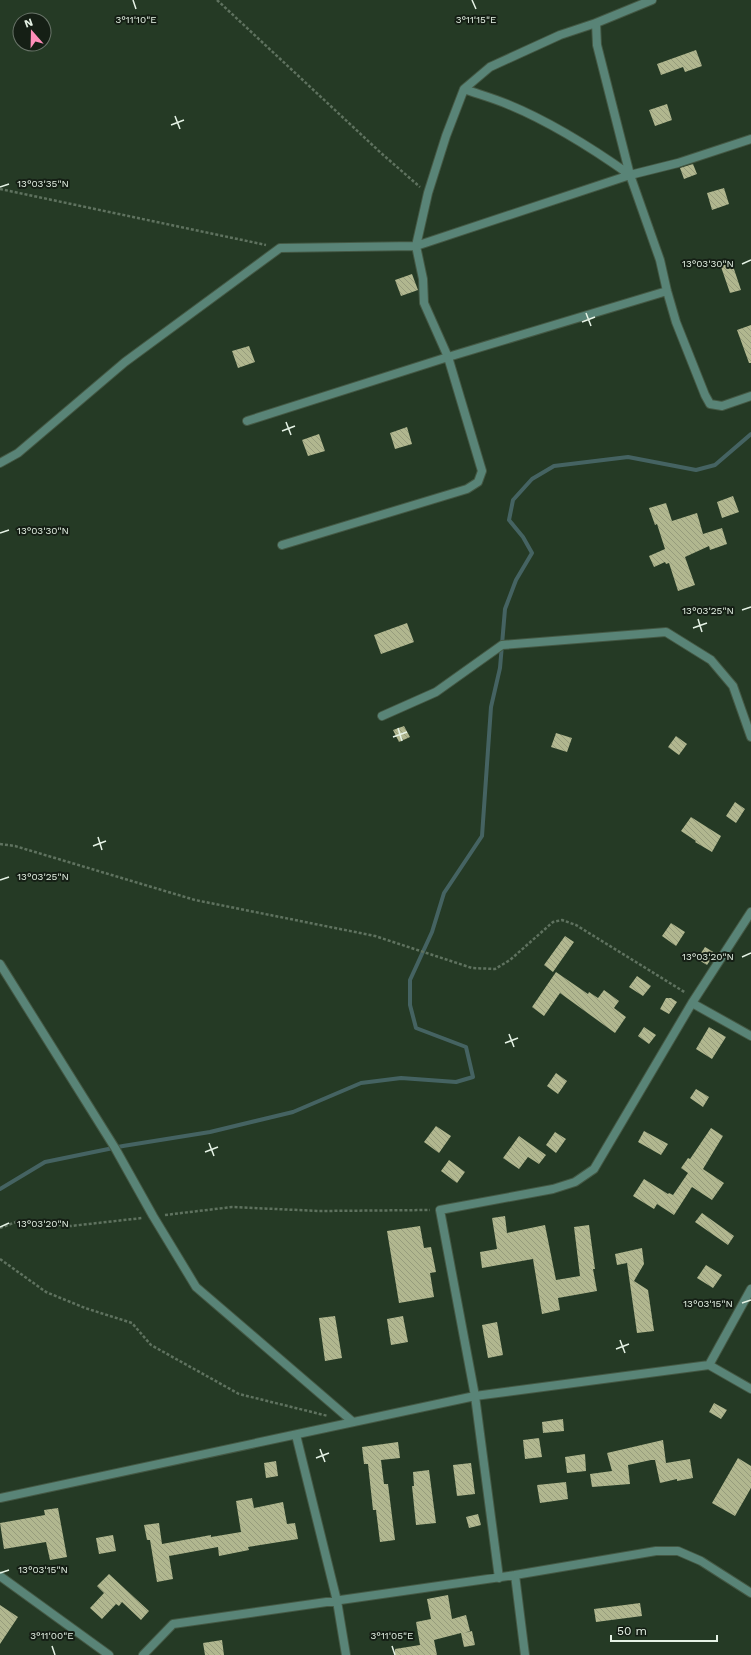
<svg xmlns="http://www.w3.org/2000/svg" width="751" height="1655" font-family="'Work Sans',sans-serif">
<defs>
<pattern id="building-back-hatch" width="6" height="6" patternUnits="userSpaceOnUse"><rect width="6" height="6" fill="#b1b78f"/><path d="M-1 5l2 2M0 0l6 6M5-1l2 2" fill="none" stroke="#969c7c"/></pattern>
</defs>
<rect width="100%" height="100%" fill="#253a25"/>
<g fill="none" stroke-linecap="round" stroke-linejoin="round">
<path stroke="#456362" stroke-width="4" d="M0,1189L45,1162L123,1146L210,1132L293,1112L361,1083L401,1078L456,1082L473,1077L466,1047L416,1028L410,1005V980L432,932L444,893L482,836L491,707L500,668L505,609L516,580L532,553L523,537L509,520L513,500L532,479L554,466L628,457L696,470L715,465L751,434"/>
</g>
<path fill="url(#building-back-hatch)" d="M696,50L702,66L685,72L683,67L661,75L657,64Z
M667,104L672,120L655,126L649,110Z
M693,164L697,174L684,179L680,168Z
M724,188L729,204L712,210L707,193Z
M731,260L741,290L730,293L720,264Z
M412,274L418,290L401,296L395,280Z
M751,325V363H749L737,330Z
M249,346L255,362L238,368L232,351Z
M407,427L412,444L395,449L390,433Z
M319,434L325,451L308,456L302,440Z
M733,496L739,512L722,518L717,502Z
M666,503L672,521L697,513L703,534L722,528L727,544L710,550L709,546L685,557L695,585L678,591L669,563L666,564L665,562L654,567L649,556L665,549L657,524L655,525L649,508Z
M407,623L414,642L381,654L374,635Z
M404,726L410,737L399,742L393,730Z
M556,733L572,738L567,752L551,747Z
M676,736L687,744L679,755L668,747Z
M735,802L745,809L736,823L726,816Z
M691,817L721,836L712,852L695,842L696,841L681,831Z
M671,923L685,932L676,946L662,936Z
M565,936L574,942L553,972L544,965Z
M705,947L715,953L707,965L697,959Z
M556,972L588,994L589,992L598,998L604,990L619,1001L614,1008L626,1017L615,1033L560,993L544,1016L532,1007Z
M637,976L651,986L643,996L629,987Z
M666,998H671L677,1002L669,1014L660,1009Z
M644,1027L656,1035L649,1044L638,1036Z
M709,1027L726,1037L712,1059L696,1049Z
M556,1073L567,1081L558,1094L547,1086Z
M696,1089L709,1097L703,1107L690,1098Z
M436,1126L451,1136L439,1153L424,1142Z
M711,1128L723,1136L703,1169L724,1183L712,1200L692,1187L674,1215L657,1204L654,1209L633,1196L644,1179L668,1194L669,1193L673,1195L688,1173L681,1168L688,1158L690,1159Z
M644,1131L668,1144L661,1155L638,1142Z
M555,1132L566,1139L556,1153L546,1145Z
M519,1136L546,1155L539,1164L528,1157L519,1169L503,1158Z
M449,1160L465,1172L457,1183L441,1171Z
M702,1213L734,1236L728,1245L695,1222Z
M505,1216L507,1233L545,1225L556,1280L580,1276L574,1227L589,1225L595,1269H593L597,1291L558,1298L560,1310L542,1314L533,1259L482,1268L480,1252L497,1249L492,1218Z
M420,1226L424,1248L431,1247L436,1272L430,1273L434,1297L399,1303L387,1231Z
M642,1248L644,1264L634,1281L648,1290L654,1331L637,1333L627,1263L617,1265L615,1254Z
M706,1265L722,1275L713,1288L697,1278Z
M335,1316L342,1358L325,1361L319,1318Z
M403,1316L408,1342L391,1345L387,1319Z
M497,1322L503,1355L488,1358L482,1325Z
M714,1403L727,1410L721,1419L709,1412Z
M563,1419L564,1431L543,1433L542,1422Z
M539,1438L542,1457L525,1459L523,1440Z
M663,1440L666,1463L690,1459L693,1478L677,1481V1479L660,1483L655,1460H651L628,1465L630,1484L592,1487L590,1474L612,1471L607,1453Z
M398,1442L400,1458L381,1460L384,1484H388L395,1540L380,1542L376,1510H373L368,1464H364L362,1447Z
M585,1454L586,1471L567,1473L565,1457Z
M738,1458L751,1466V1488L735,1516L712,1503Z
M276,1461L278,1476L266,1478L264,1463Z
M471,1463L475,1494L457,1496L453,1465Z
M429,1470L436,1523L416,1525L412,1486H414L413,1472Z
M566,1482L568,1499L540,1503L537,1485Z
M252,1498L254,1508L283,1502L287,1524L295,1523L298,1539L248,1547L249,1550L219,1556L218,1547L169,1556L173,1579L157,1582L150,1540H147L144,1525L159,1523L162,1544L211,1535V1537L241,1532L236,1501Z
M58,1508L67,1557L50,1560L46,1542L4,1549L0,1523L45,1515L44,1510Z
M478,1514L481,1525L469,1528L466,1517Z
M113,1535L116,1551L99,1554L96,1538Z
M109,1574L149,1611L141,1620L122,1602L119,1606L116,1604L102,1619L90,1608L104,1593L97,1586Z
M448,1595L452,1619L466,1615L470,1631L464,1633L472,1631L475,1645L464,1647L461,1633L434,1640L437,1655H395V1649L420,1645L416,1622L431,1619L427,1599Z
M640,1603L642,1616L596,1622L594,1609Z
M0,1605L18,1617L0,1644Z
M222,1640L224,1655H205L203,1643Z"/>
<g fill="none" stroke-linecap="round" stroke-linejoin="round">
<g stroke="#445844" stroke-width="10">
<path id="street" d="M596,23L597,45L630,175L660,260L667,291L676,322L705,395L710,404L722,406L751,396
M464,89C478,94 493,98 507,104C551,122 592,148 630,175
M247,421L448,357L667,291
M0,463L18,453L125,362L280,248L416,246L630,175L678,163L751,139
M282,545L467,489L478,482L482,471L448,357L424,303L423,279L416,246L428,193L446,136L464,89L490,67L560,35L596,23L652,0
M382,716L436,692L502,645L666,632L711,660L733,686L751,737
M751,912L692,1003L751,1036
M0,964L115,1148L153,1216L196,1287L353,1422
M709,1365L751,1289
M296,1435L337,1601L346,1655
M0,1498L475,1396L709,1365L751,1389
M515,1575L656,1551H678L701,1561L751,1593
M0,1576L109,1655
M499,1578L475,1396L440,1210L553,1189L575,1182L594,1169L692,1003
M143,1655L173,1624L515,1575L525,1655"/>
</g>
<path stroke="#5f725f" stroke-width="2.5" stroke-dasharray="3 2" stroke-linecap="butt" d="M217,0L381,153L420,187
M0,189L266,245
M0,844L15,846L195,900L375,936L472,968L495,969L510,960L553,922L562,920L576,925L686,993
M165,1215L232,1207L319,1211L430,1210
M0,1228L16,1222L71,1226L142,1218
M0,1259L46,1292L85,1308L132,1323L151,1345L239,1394L328,1416"/>
<use href="#street" stroke="#598477" stroke-width="8"/>
</g>
<path fill="none" stroke="#e6f3e6" stroke-width="1.5" d="M133,0L136,9M472,0L476,9M175,116L180,129M171,125L184,120M0,187L9,184M742,264L751,260M586,313L591,326M582,322L595,317M286,422L291,435M282,431L295,426M0,533L9,530M742,610L751,607M698,619L702,632M693,628L707,623M398,728L402,741M393,737L407,732M98,837L102,850M93,846L106,841M0,880L9,877M742,957L751,953M509,1034L514,1047M505,1043L518,1038M209,1143L214,1156M205,1152L218,1147M0,1227L9,1223M742,1303L751,1300M620,1340L625,1353M616,1349L629,1344M320,1449L325,1462M316,1458L329,1453M0,1573L9,1570M52,1646L55,1655M392,1646L395,1655"/>
<g font-size="10" text-anchor="middle" fill="#e6f3e6" stroke="#151f15" stroke-width="4" stroke-linejoin="round" paint-order="stroke">
<text x="136" y="23">3°11'10"E</text>
<text x="476" y="23">3°11'15"E</text>
<text x="43" y="187">13°03'35"N</text>
<text x="708" y="267">13°03'30"N</text>
<text x="43" y="534">13°03'30"N</text>
<text x="708" y="614">13°03'25"N</text>
<text x="43" y="880">13°03'25"N</text>
<text x="708" y="960">13°03'20"N</text>
<text x="43" y="1227">13°03'20"N</text>
<text x="708" y="1307">13°03'15"N</text>
<text x="43" y="1573">13°03'15"N</text>
<text x="52" y="1639">3°11'00"E</text>
<text x="392" y="1639">3°11'05"E</text>
</g>
<g transform="translate(32 32) rotate(340)"><circle r="19" fill="#151f15" stroke="#697469"/>
<path d="M0-3L7 15L0 10L-7 15Z" fill="#ff8eba"/>
<text y="-6" font-size="11" font-weight="bold" text-anchor="middle" fill="#e6f3e6">N</text>
</g>
<path d="M611 1635v6h106v-6" fill="none" stroke="#e6f3e6" stroke-width="2"/>
<text x="617" y="1635" font-size="12" fill="#e6f3e6" stroke="#151f15" stroke-width="3" paint-order="stroke">50 m</text>
</svg>
